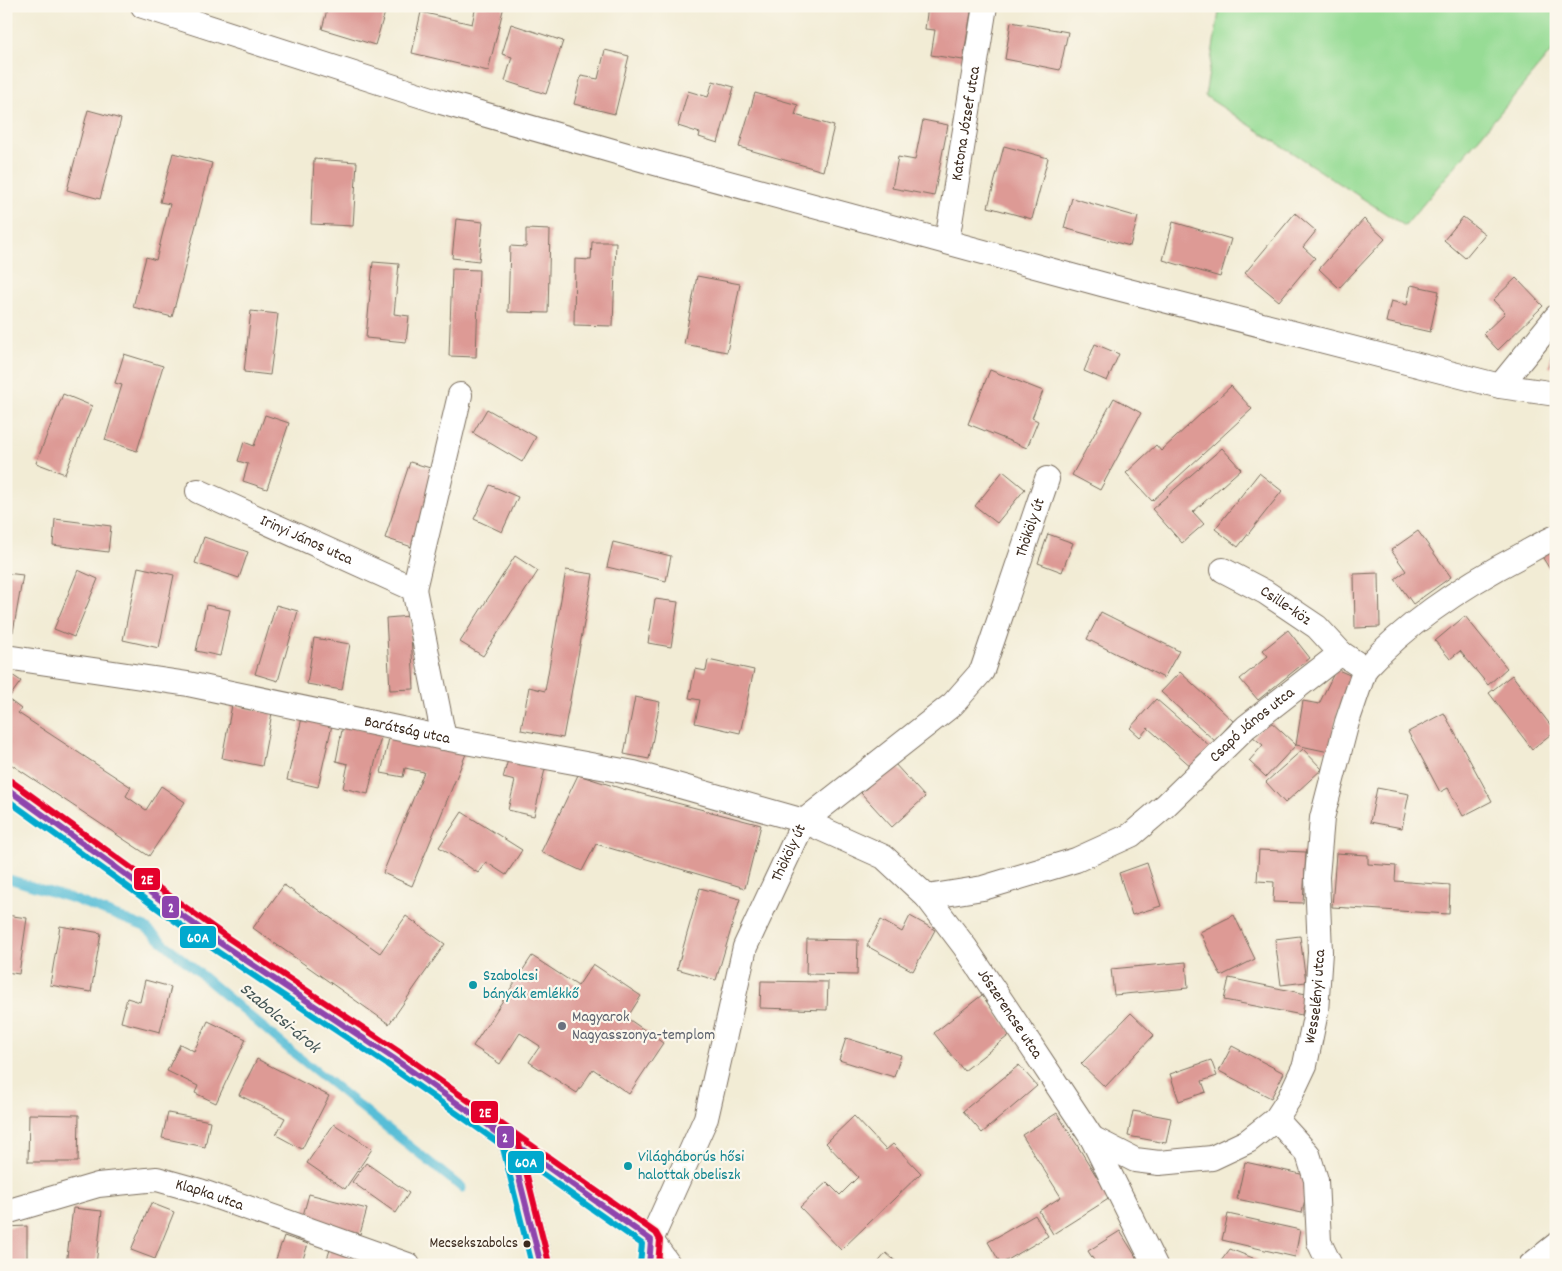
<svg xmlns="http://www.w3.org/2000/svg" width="1562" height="1271" font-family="Dekko,sans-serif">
<rect width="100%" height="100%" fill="#fbf7ec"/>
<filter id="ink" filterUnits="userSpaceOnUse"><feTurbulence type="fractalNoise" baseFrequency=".02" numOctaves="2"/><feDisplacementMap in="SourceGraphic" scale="10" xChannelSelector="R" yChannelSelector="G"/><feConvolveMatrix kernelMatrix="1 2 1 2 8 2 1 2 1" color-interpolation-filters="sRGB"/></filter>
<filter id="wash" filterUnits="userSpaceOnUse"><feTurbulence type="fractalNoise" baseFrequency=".0096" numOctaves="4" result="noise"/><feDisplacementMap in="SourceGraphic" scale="20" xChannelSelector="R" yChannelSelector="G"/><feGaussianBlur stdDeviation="1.12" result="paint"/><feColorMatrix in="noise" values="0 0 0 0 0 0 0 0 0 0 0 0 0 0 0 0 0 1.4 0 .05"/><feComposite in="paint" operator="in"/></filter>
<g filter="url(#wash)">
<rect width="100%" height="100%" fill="#f2ecd5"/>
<path fill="#97dc95" stroke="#69835a" d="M1220,6H1556V46L1405,226L1205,96Z"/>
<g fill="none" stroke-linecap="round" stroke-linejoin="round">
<path stroke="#59bed7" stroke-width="9" d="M6,878L76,900L145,927L291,1051L462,1188"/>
</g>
<g id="blocks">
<path fill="#dd9a95" d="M328,6H387L375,45L322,29Z
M476,6H504L488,71L412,53L421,12L472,24Z
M928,6H972L963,60L931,55L935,30L925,29Z
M1011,22L1068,32L1060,70L1005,59Z
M511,24L563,41L546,94L505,81L512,57L502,54Z
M605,50L629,56L615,114L574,104L581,76L598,79Z
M713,81L734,87L718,143L699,137L700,133L678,126L688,91L708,97Z
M755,93L798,105L795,115L834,126L823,171L739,147Z
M88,110L121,119L100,199L67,190Z
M923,120L948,125L934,196L892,188L898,157L915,160Z
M1004,146L1048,158L1032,219L988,207Z
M173,153L212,163L172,317L133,307L146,257L156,260L170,204L160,202Z
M314,159L357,162L353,226L311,224Z
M1072,198L1138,217L1130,246L1064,228Z
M1295,213L1316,231L1303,247L1315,258L1279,301L1245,273Z
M1463,217L1485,234L1465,258L1444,240Z
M456,219L483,222L479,261L452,258Z
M1364,219L1385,239L1339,288L1319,269Z
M1173,222L1231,239L1220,277L1163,260Z
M526,229L550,230L548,313L508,312L510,246L526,247Z
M592,242H616L613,326L574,325L575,259L591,260Z
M373,262L399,264L394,314L409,316L406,342L366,338Z
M452,269L479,270L476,357L449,356Z
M697,276L740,284L727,352L684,344Z
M1516,278L1543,306L1498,350L1483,334L1505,313L1493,300Z
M1411,285L1439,291L1430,332L1386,322L1391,301L1407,305Z
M251,311L278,314L270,375L244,372Z
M1554,340H1556V368L1549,367Z
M1095,344L1119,354L1107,381L1084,371Z
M124,354L163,366L137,451L105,440L122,385L115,383Z
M990,370L1043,391L1032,418L1038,421L1027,448L968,424Z
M1231,386L1252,409L1152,501L1126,473L1156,445L1161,451Z
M63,394L92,406L65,474L36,463Z
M1114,398L1141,413L1100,490L1072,475Z
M487,409L536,437L522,462L473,433Z
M265,415L289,423L267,489L243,481L248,464L238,461L244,442L254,446Z
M1222,448L1241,469L1193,512L1204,524L1182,543L1152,509Z
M410,462L437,470L412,547L385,538Z
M1003,471L1025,489L997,523L975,506Z
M1259,473L1282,491L1238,547L1215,529Z
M490,485L518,497L502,532L474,519Z
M55,519L111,526L108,552L53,545Z
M1418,531L1451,577L1413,604L1395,579L1406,571L1391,550Z
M1048,534L1073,543L1062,572L1038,563Z
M204,537L248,552L239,578L195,563Z
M613,542L671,556L666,581L607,567Z
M1556,549V579L1541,555Z
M515,556L538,571L483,656L460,642Z
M138,567L174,575L159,648L123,640Z
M78,570L98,579L74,637L54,629Z
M566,570L593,574L563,738L521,730L529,687L545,691Z
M6,573L23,575L13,632L6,631Z
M1379,573L1380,627L1355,628L1354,574Z
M655,599L678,602L671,647L648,643Z
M206,605L230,610L220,656L196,651Z
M276,605L298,611L278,681L255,674Z
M1101,612L1179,651L1164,678L1087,639Z
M410,616L414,689L390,690L386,618Z
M1465,616L1507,668L1488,685L1460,651L1450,659L1435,641Z
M1288,630L1310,658L1258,700L1240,679L1268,656L1263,650Z
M314,638L350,644L342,690L307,684Z
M708,660L754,670L740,733L695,723L700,700L689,698L695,669L706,671Z
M1336,669L1354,677L1338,712L1329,752L1296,745L1303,701L1319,704Z
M6,671L21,681L8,699L21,709L18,713L131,787L126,796L146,810L161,786L185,802L149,856L6,761Z
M1180,672L1233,721L1215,741L1161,692Z
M1512,675L1555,731L1532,749L1489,693Z
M635,697L660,702L649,759L624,754Z
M1156,699L1211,747L1193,768L1148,728L1140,737L1130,728Z
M232,705L272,713L262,766L222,758Z
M1444,713L1492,801L1463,816L1448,788L1440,792L1408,732Z
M302,718L332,725L318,787L287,780Z
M1269,720L1296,745L1266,777L1249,761L1263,745L1253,737Z
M343,725L382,732L368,794L343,788L348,764L336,761Z
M390,734L468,749L412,886L383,873L424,772L405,768L403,777L381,773Z
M1303,749L1322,769L1285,803L1266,782Z
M509,756L546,765L534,816L508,810L515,781L503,778Z
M894,763L925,797L892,827L861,793Z
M578,775L623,789L761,825L745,888L596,844L582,871L541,852Z
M1377,788L1409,794L1402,828L1370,822Z
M462,812L522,850L506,875L486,862L478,873L439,847Z
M1259,850L1306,852L1303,903L1273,902L1274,882L1257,881Z
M1336,853L1368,855V864L1396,866L1395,881L1450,885L1449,914L1332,907Z
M1147,863L1161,906L1132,915L1119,873Z
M284,885L380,953L406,916L445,944L389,1024L253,928Z
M700,888L740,899L716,980L677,969Z
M6,915L27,918L19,974L6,972Z
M1234,915L1255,959L1221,976L1200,932Z
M910,916L935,930L913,971L867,946L881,920L902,932Z
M60,926L101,933L91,992L50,985Z
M1300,936L1306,982L1281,985L1275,939Z
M807,939L858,940L857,975L806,974Z
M532,956L578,986L593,964L641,996L627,1018L663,1043L629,1094L593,1069L577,1093L529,1062L540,1046L520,1033L500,1064L473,1046Z
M1186,962L1188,988L1114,995L1111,969Z
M1229,978L1306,994L1302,1015L1224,1000Z
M145,980L171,987L160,1032L121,1022L127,998L140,1002Z
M761,981L828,982L827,1010L760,1008Z
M982,995L1012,1033L964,1071L934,1033Z
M1131,1013L1154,1035L1105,1087L1081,1064Z
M208,1021L246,1039L216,1103L195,1093L198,1086L167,1071L180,1044L194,1051Z
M846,1038L901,1055L894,1077L839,1060Z
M1232,1046L1284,1073L1271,1098L1219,1071Z
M257,1059L329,1096L302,1149L276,1135L285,1118L239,1095Z
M1211,1060L1217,1076L1202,1081L1206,1092L1179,1101L1170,1074Z
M1019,1065L1037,1086L982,1133L963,1111Z
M1133,1111L1171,1118L1166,1143L1128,1136Z
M168,1113L210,1121L205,1147L162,1138Z
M1057,1113L1110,1198L1053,1234L1039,1211L1061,1197L1022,1135Z
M29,1114L79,1115L78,1162H28Z
M854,1116L886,1150L893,1144L921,1173L841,1250L800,1207L827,1182L840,1195L858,1177L826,1143Z
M334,1124L372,1149L345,1189L307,1163Z
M1245,1162L1310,1176L1302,1213L1237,1199Z
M366,1163L409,1193L396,1213L352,1182Z
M309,1194L367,1209L360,1234L302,1219Z
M151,1203L174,1212L155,1259L131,1250Z
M73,1208L102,1211L96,1265H66Z
M1228,1214L1300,1230L1295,1257L1222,1240Z
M1035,1215L1048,1236L1001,1264L988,1242Z
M27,1226V1265H6V1227Z
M1120,1231L1141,1265H1091L1095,1262L1088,1251Z
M284,1236L308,1244L301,1265H274Z
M331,1247L367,1258L365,1265H325Z
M1230,1249L1258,1260L1255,1265H1218Z
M886,1253L900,1265H876Z"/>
</g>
</g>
<g filter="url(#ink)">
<use href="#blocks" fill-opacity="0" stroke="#7b6e5e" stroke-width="1"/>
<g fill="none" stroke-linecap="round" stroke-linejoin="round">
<g stroke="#7b6e5e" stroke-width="26">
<g id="street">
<path d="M143,6L441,102L655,163L1105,285L1500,386L1556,394"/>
<path id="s1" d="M947,241L985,6"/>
<path d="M1500,386L1556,317"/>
<path id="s2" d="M198,491L414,589L444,738"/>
<path id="s3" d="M1223,570L1265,592L1317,627L1341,653"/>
<path d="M414,589L460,395"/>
<path id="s4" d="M6,657L188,684L444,738L634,773L804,821L884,857L927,897L965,947L1008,1011L1092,1138L1155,1265"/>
<path d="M6,788L223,945L393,1058L651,1240L669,1265"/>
<path id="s5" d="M927,897L983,888L1076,860L1131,835L1165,806L1246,727L1341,653L1365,669C1408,622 1466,584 1522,555C1533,549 1544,542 1556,537"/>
<path d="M1276,1119L1308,1154L1316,1180L1319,1242L1330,1265"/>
<path id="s6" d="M1092,1138L1135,1160L1159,1163L1212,1158L1248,1141L1276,1119L1289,1099L1305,1065L1316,1012L1320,952L1317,877L1322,818L1347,722L1365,669"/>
<path d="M510,1142L541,1265"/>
<path id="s7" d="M6,1212L98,1185L157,1179L200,1191L408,1265"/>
<path id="s8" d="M649,1265L651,1240L706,1118L745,947L804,821L953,704L982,671L1047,479"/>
<path d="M1531,1265L1556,1245"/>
</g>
</g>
<use href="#street" stroke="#fff" stroke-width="24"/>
<g stroke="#fbf7ec" stroke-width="10">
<path id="bus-1" d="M6,788L223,945L393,1058L651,1240L649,1265
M493,1130L510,1142L541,1265"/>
</g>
<g stroke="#fbf7ec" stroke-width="10">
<path id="bus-2" d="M6,799L218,952L388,1065L642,1244L640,1264
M502,1144L532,1265"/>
</g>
<g stroke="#fbf7ec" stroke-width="10">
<path id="bus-3" d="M11,781L228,938L398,1051L656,1233L660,1240L658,1265
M518,1140L549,1263"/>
</g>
<use href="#bus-1" stroke="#8e44ad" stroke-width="6"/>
<use href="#bus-2" stroke="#00a9ce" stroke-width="6"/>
<use href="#bus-3" stroke="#e4002b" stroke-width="6"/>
</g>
</g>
<g fill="#0f9aa8" stroke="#fbf7ec" stroke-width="2">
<circle cx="473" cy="985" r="5"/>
<circle cx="628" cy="1166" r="5"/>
</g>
<circle fill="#6b7280" stroke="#fbf7ec" stroke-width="2" cx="562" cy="1026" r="5"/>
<circle fill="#3b2a1e" stroke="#fbf7ec" stroke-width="2" cx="527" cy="1244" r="4.5"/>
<g text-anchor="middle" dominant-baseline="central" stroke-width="4.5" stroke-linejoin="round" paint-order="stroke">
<g font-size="15" fill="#3b2a1e" stroke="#fbf7ec" text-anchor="end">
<text x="518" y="1244">Mecsekszabolcs</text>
</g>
<g font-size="16" fill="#3b2a1e" stroke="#fbf7ec">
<text stroke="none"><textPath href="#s1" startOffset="119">Katona József utca</textPath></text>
<text stroke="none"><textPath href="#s8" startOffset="858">Thököly út</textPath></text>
<text stroke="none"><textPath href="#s2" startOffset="119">Irinyi János utca</textPath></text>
<text stroke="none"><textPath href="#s3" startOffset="72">Csille-köz</textPath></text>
<text stroke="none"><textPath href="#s5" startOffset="378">Csapó János utca</textPath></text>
<text stroke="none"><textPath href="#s4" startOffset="408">Barátság utca</textPath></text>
<text stroke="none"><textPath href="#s8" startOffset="438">Thököly út</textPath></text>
<text stroke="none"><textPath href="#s6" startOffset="332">Wesselényi utca</textPath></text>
<text stroke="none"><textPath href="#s4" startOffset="1105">Jószerencse utca</textPath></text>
<text stroke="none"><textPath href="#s7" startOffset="210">Klapka utca</textPath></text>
</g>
<g font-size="16" fill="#0d838f" stroke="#fbf7ec" text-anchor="start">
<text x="483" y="976">Szabolcsi<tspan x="483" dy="18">bányák emlékkő</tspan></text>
<text x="638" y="1157">Világháborús hősi<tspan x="638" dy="18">halottak obeliszk</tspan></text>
</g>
<g font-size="16" fill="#5b616d" stroke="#fbf7ec" text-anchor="start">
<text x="572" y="1017">Magyarok<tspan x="572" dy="18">Nagyasszonya-templom</tspan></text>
</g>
<g font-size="18" font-style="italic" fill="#445656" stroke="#fbf7ec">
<text transform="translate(279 1019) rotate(40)">Szabolcsi-árok</text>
</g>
</g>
<g stroke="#fbf7ec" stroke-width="2">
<rect x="133" y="867" width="28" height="24" rx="5" fill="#e4002b"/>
<rect x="161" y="895" width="19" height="24" rx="5" fill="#8e44ad"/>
<rect x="179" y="925" width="38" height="24" rx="5" fill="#00a9ce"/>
<rect x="470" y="1100" width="29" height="24" rx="5" fill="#e4002b"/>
<rect x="496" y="1125" width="19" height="24" rx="5" fill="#8e44ad"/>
<rect x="507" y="1150" width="38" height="24" rx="5" fill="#00a9ce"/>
</g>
<g font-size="14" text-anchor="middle" font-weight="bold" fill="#fff">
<text x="147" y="884">2E</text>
<text x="171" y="912">2</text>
<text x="198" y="942">60A</text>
<text x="485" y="1117">2E</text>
<text x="505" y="1142">2</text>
<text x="526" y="1167">60A</text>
</g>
<rect width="1562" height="1271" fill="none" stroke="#fbf7ec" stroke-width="25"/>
</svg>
